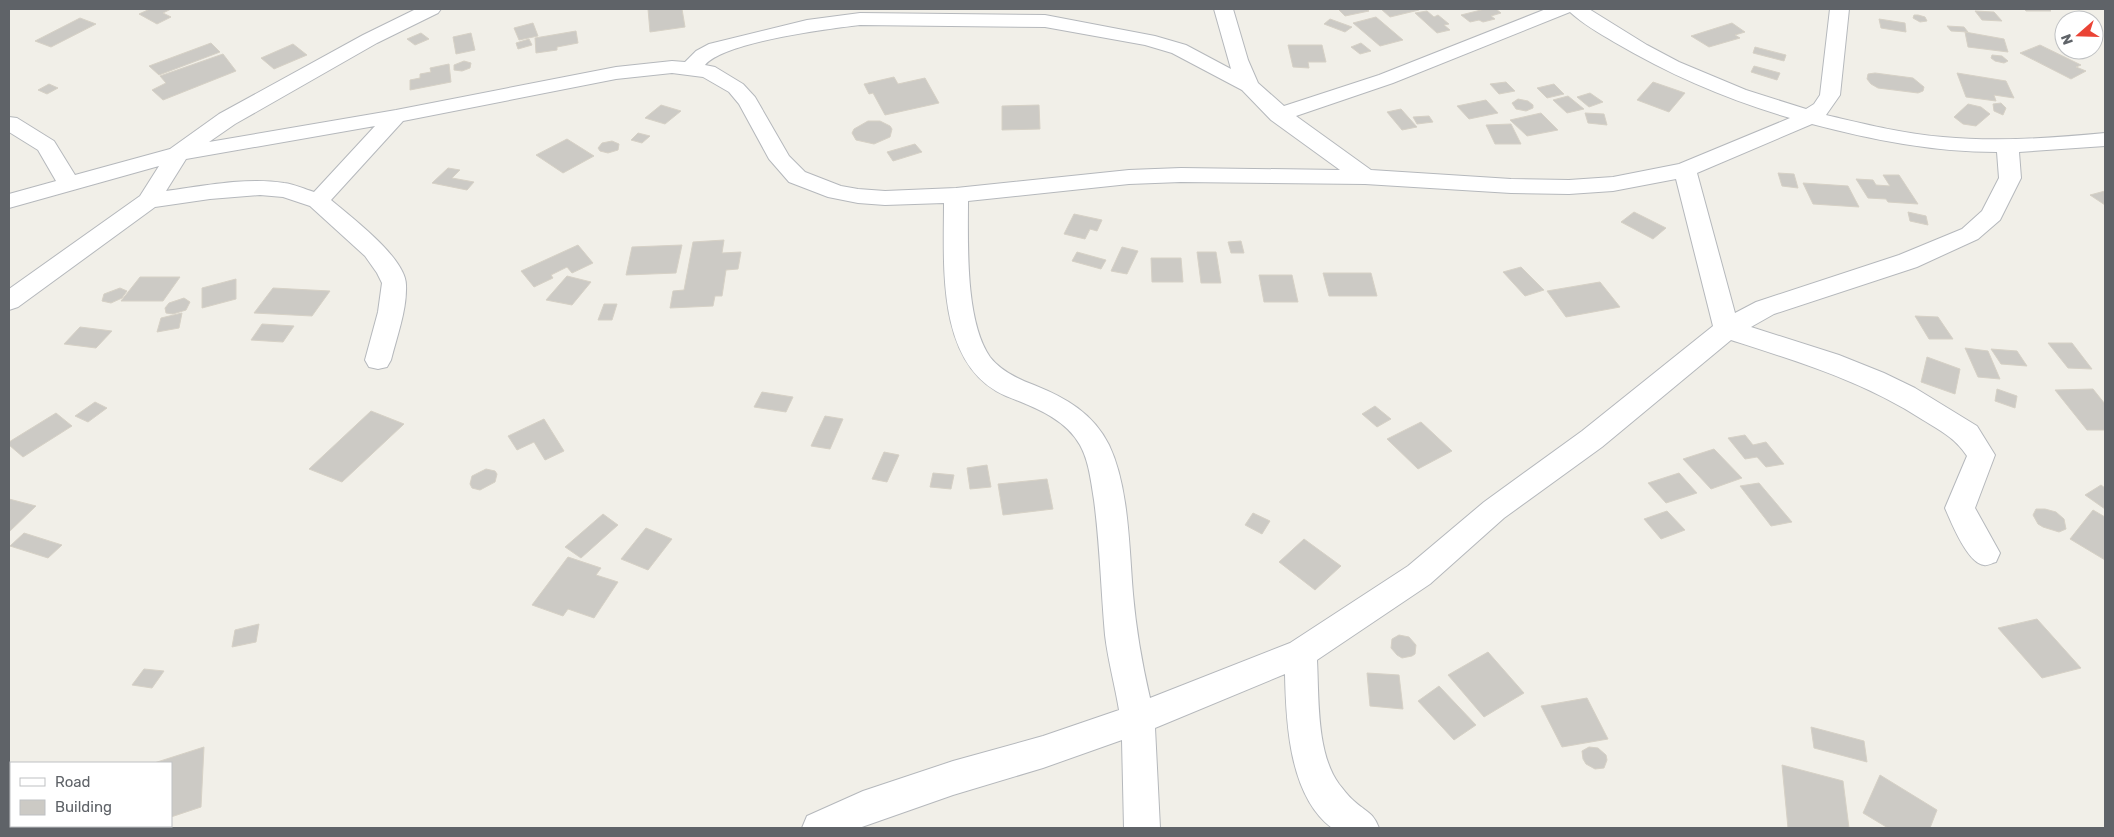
<svg xmlns="http://www.w3.org/2000/svg" width="2114" height="837" font-family="Rubik,sans-serif">
<rect width="100%" height="100%" fill="#f1efe8"/>
<path fill="#cccac5" stroke="#d6d1c6" d="M150,9H171L163,13L171,17L157,24L139,14Z
M648,9H682L685,27L650,32Z
M1338,9H1366L1369,11L1345,16Z
M1381,9H1418L1419,10L1390,17Z
M1485,9H1496L1501,13L1491,16L1495,19L1483,22L1479,20L1470,22L1461,15Z
M2024,9H2049L2051,11H2026Z
M1427,11L1434,17L1438,15L1449,24L1444,25L1450,30L1437,33L1415,13Z
M1975,11L1994,12L2002,21L1982,20Z
M1918,15L1925,17L1927,21L1920,22L1913,18L1914,15Z
M1376,17L1403,40L1380,46L1353,23Z
M80,18L96,24L51,47L35,41Z
M1330,19L1352,27L1345,32L1324,24Z
M1879,19L1905,23L1906,32L1881,28Z
M533,23L538,36L519,40L514,28Z
M1732,23L1745,32L1735,35L1740,38L1709,47L1691,36Z
M1947,26L1964,27L1968,32L1951,31Z
M576,31L578,43L557,47V50L536,53L535,38Z
M1965,32L2004,39L2008,52L1968,47Z
M421,33L429,39L415,45L407,39Z
M471,33L475,50L456,54L453,37Z
M529,39L532,45L518,49L516,43Z
M211,43L220,52L159,75L149,66Z
M1361,43L1371,51L1360,54L1351,47Z
M293,44L307,55L274,69L261,58Z
M1288,45H1322L1326,62H1308L1309,68L1293,67Z
M2040,45L2081,65L2076,67L2086,71L2071,79L2020,53Z
M1755,47L1786,55L1784,61L1753,53Z
M223,54L236,71L163,100L152,90L166,83L160,76Z
M1992,55L2002,56L2008,61L2004,63L1995,61L1991,58Z
M464,61L471,63L470,68L462,71L454,70V65Z
M449,64L451,82L410,90V80L420,78V74L431,72L430,68Z
M1754,66L1780,73L1777,80L1751,72Z
M1875,73L1913,78L1924,87L1923,91L1918,93L1878,88L1871,84L1867,79L1868,74Z
M1957,73L2006,81L2014,98L1994,95L1996,101L1966,97Z
M894,77L898,84L925,78L939,103L885,115L873,93L869,94L864,84Z
M1506,82L1515,91L1499,94L1490,84Z
M1653,82L1685,93L1669,112L1637,100Z
M49,84L58,88L47,94L38,90Z
M1554,84L1564,94L1547,98L1537,88Z
M1590,93L1603,102L1589,107L1577,97Z
M1568,96L1584,109L1567,113L1553,100Z
M1518,99L1528,101L1533,105V108L1526,111L1516,109L1512,103Z
M1486,100L1498,113L1469,119L1457,106Z
M2001,103L2006,108L2003,115L1994,111L1993,104Z
M1968,104L1981,107L1990,114L1976,126L1963,124L1954,117Z
M661,105L681,111L665,124L645,118Z
M1039,105L1040,129L1002,130V106Z
M1401,109L1417,127L1402,130L1387,112Z
M1541,113L1558,130L1527,136L1510,120Z
M1585,113L1604,114L1607,125L1588,123Z
M1429,116L1433,122L1417,124L1413,117Z
M868,121H880L890,126L892,129L890,137L874,144L856,140L852,133L854,129Z
M1511,124L1521,144H1495L1486,125Z
M638,133L650,136L642,143L631,140Z
M567,139L594,156L563,173L536,155Z
M612,141L619,144L618,150L608,153L600,151L598,148L602,143Z
M915,144L922,152L893,161L887,152Z
M448,168L460,170L452,178L474,182L467,190L432,183Z
M1778,173L1794,174L1798,188L1782,186Z
M1883,175H1899L1918,204L1888,202L1886,199L1868,198L1856,179L1873,180L1876,185L1890,186Z
M1803,183L1848,186L1859,207L1813,204Z
M2105,191V205L2090,195Z
M1634,212L1666,228L1653,239L1621,222Z
M1908,212L1926,216L1928,225L1910,221Z
M1074,214L1102,220L1097,231L1090,229L1085,239L1064,234Z
M724,240L722,253L741,252L738,269L726,270L722,296H715L713,306L670,308L673,291L684,290L693,242Z
M1241,241L1244,253H1231L1228,242Z
M578,245L593,263L572,273L567,267L551,275L553,278L534,287L521,271Z
M682,245L676,273L626,275L632,247Z
M1122,247L1138,251L1127,274L1111,271Z
M1077,252L1106,260L1101,269L1072,261Z
M1197,252H1216L1221,283H1201Z
M1151,258H1181L1183,282H1152Z
M1521,267L1544,290L1525,296L1503,272Z
M1323,273H1371L1377,296H1329Z
M1259,275H1292L1298,302H1264Z
M567,276L591,282L572,305L546,300Z
M140,277H180L163,301H121Z
M236,279V299L202,308V288Z
M1600,282L1620,307L1566,317L1547,291Z
M120,288L127,291L122,298L111,303L102,301L104,294Z
M273,288L330,291L312,316L254,313Z
M184,298L190,302L186,310L173,314L166,313L165,308L169,303Z
M604,304H617L612,320H598Z
M182,313L179,328L157,332L161,318Z
M1915,316L1938,317L1953,339H1929Z
M262,324L294,326L283,342L251,340Z
M80,327L112,331L96,348L64,344Z
M2048,343H2072L2092,369L2068,368Z
M1965,348L1988,351L2000,379L1978,377Z
M1991,349L2017,351L2027,366L2001,364Z
M1927,357L1960,369L1955,394L1921,382Z
M1997,389L2017,396L2015,408L1995,401Z
M2093,389L2105,404V430H2087L2055,390Z
M762,392L793,397L786,412L754,407Z
M95,402L107,408L88,422L75,416Z
M1375,406L1391,419L1377,427L1362,414Z
M371,411L404,424L342,482L309,469Z
M56,413L72,426L23,457L9,445V442Z
M825,416L843,419L830,449L811,446Z
M544,419L564,451L545,460L534,442L517,450L508,436Z
M1421,422L1452,451L1418,469L1387,439Z
M1745,435L1753,445L1766,442L1784,464L1766,467L1757,457L1745,459L1728,438Z
M1714,449L1742,478L1711,489L1683,459Z
M884,452L899,455L887,482L872,479Z
M987,465L991,487L970,489L967,468Z
M486,469L495,471L497,474L495,482L480,490L472,488L470,484L472,476Z
M933,473L954,475L951,489L930,487Z
M1679,473L1697,493L1666,503L1648,483Z
M1047,479L1053,509L1003,515L998,484Z
M1759,483L1792,522L1771,526L1740,486Z
M2101,485L2105,488V509L2085,495Z
M9,499L36,506L9,532Z
M2036,509H2045L2056,512L2064,519L2066,529L2059,532L2043,527L2038,524L2033,515Z
M2093,510L2105,517V560L2070,539Z
M1667,511L1685,530L1661,539L1644,519Z
M1253,513L1270,521L1262,534L1245,525Z
M603,514L618,525L581,558L565,547Z
M646,528L672,539L648,570L621,559Z
M24,533L62,545L48,558L10,546Z
M1304,539L1341,566L1315,590L1279,562Z
M568,557L601,568L596,575L618,582L594,618L568,609L563,616L532,605Z
M2037,619L2081,668L2042,678L1998,628Z
M259,624L256,642L232,647L235,630Z
M1399,635L1409,637L1416,645L1415,654L1412,656L1402,658L1397,655L1391,648L1392,639Z
M1488,652L1524,693L1484,717L1448,675Z
M144,669L164,671L152,688L132,685Z
M1367,673L1399,675L1403,709L1370,706Z
M1439,686L1476,725L1454,740L1418,701Z
M1587,698L1608,739L1562,747L1541,706Z
M1811,727L1864,741L1867,762L1814,748Z
M204,747L201,807L171,817V763H154Z
M1589,747L1598,748L1606,755L1607,760L1604,768L1595,769L1586,764L1583,759L1582,751Z
M1782,765L1843,781L1849,828H1788Z
M1880,775L1937,810L1930,828H1888L1863,813Z"/>
<g fill="none" stroke-linecap="round" stroke-linejoin="round">
<g stroke="#b5b8bc" stroke-width="2">
<path id="minor" d="M416,9H441L438,13L377,43L235,124L209,142L396,110L616,67L672,61L685,62L696,51L709,44L807,20L860,13L1045,15L1155,36L1186,45L1231,69L1214,9H1233L1248,60L1258,83L1284,106L1379,75L1546,9H1589L1647,45L1679,62L1746,90L1806,109L1814,104L1820,95L1830,9H1849L1840,95L1826,115C1865,124 1904,134 1943,137C1997,142 2052,138 2105,133V146L2019,152L2021,178L2000,220L1978,239L1917,267L1774,314L1751,327L1839,355L1884,373L1915,388L1977,426L1995,455L1975,508L2000,553L1996,562C1992,563 1988,566 1984,565C1968,564 1951,522 1945,508L1967,456C1955,438 1941,431 1923,420C1863,381 1799,362 1731,340L1602,447L1504,518L1430,584L1317,660C1319,696 1316,753 1339,784C1343,789 1348,796 1354,801C1366,812 1373,812 1379,828H1332C1289,796 1286,722 1285,674L1155,728L1160,828H1124L1122,740L1043,768L953,795L859,828H802L807,816L863,791L953,761L1043,736L1119,710C1115,685 1108,661 1105,635C1101,590 1100,545 1094,500C1091,482 1089,461 1080,445C1065,418 1033,407 1006,396C936,366 944,266 944,203L885,205L858,203L828,197L789,182L769,159L739,104L729,92L703,77L672,73L616,79L403,121L331,200C351,217 406,258 406,285C407,310 397,336 391,360L387,367L378,369L369,367L365,360L378,312L382,283L377,273L365,256L310,206L283,197L260,195L210,199L155,207L18,307L9,310V289L140,196L159,166L9,208V194L56,181L38,150L9,132V117L17,118L54,141L75,175L170,149L219,114L363,35ZM1570,12C1583,24 1599,33 1614,42C1670,75 1728,100 1790,118L1679,164L1613,177L1569,180L1511,179L1371,170L1296,116L1393,83ZM860,25L1045,27L1145,45L1172,53L1242,90L1271,120L1340,170L1181,168L1129,170L956,188L885,191L858,189L841,186L805,172L789,156L755,97L743,84L715,67L705,65C725,42 827,29 860,25ZM1812,124C1873,140 1933,152 1997,152L1999,178L1982,211L1962,229L1899,255L1756,302L1735,313L1697,173ZM375,126L314,192C304,189 294,184 284,183C246,177 204,186 166,191L186,159ZM1676,179L1713,326L1582,431L1484,502L1408,566L1290,643L1150,698C1142,663 1136,629 1133,594C1129,547 1129,487 1109,445C1093,413 1066,398 1034,385C1018,379 1001,371 990,357C965,321 968,244 968,201L1129,184L1181,182L1365,184L1511,193L1569,194L1613,191Z"/>
</g>
<use href="#minor" fill="#fff" fill-rule="evenodd"/>
</g>
<rect width="2114" height="837" fill="none" stroke="#5f6368" stroke-width="20"/>
<rect x="10" y="762" width="162" height="65" fill="#ffffff" stroke="#bfc1c3"/>
<rect x="20" y="778" width="25" height="8" fill="#ffffff" stroke="#bfc1c3"/>
<text x="55" y="787" font-size="15" fill="#5f6368">Road</text>
<rect x="20" y="800" width="25" height="15" fill="#cccac5" stroke="#bfc1c3"/>
<text x="55" y="812" font-size="15" fill="#5f6368">Building</text>
<g transform="translate(2079 35) rotate(250)"><circle r="24" fill="#ffffff" stroke="#bfc1c3"/>
<path d="M0-4L9 19L0 12L-9 19Z" fill="#ea4335"/>
<text y="-8" font-size="14" font-weight="bold" text-anchor="middle" fill="#5f6368">N</text>
</g>
</svg>
